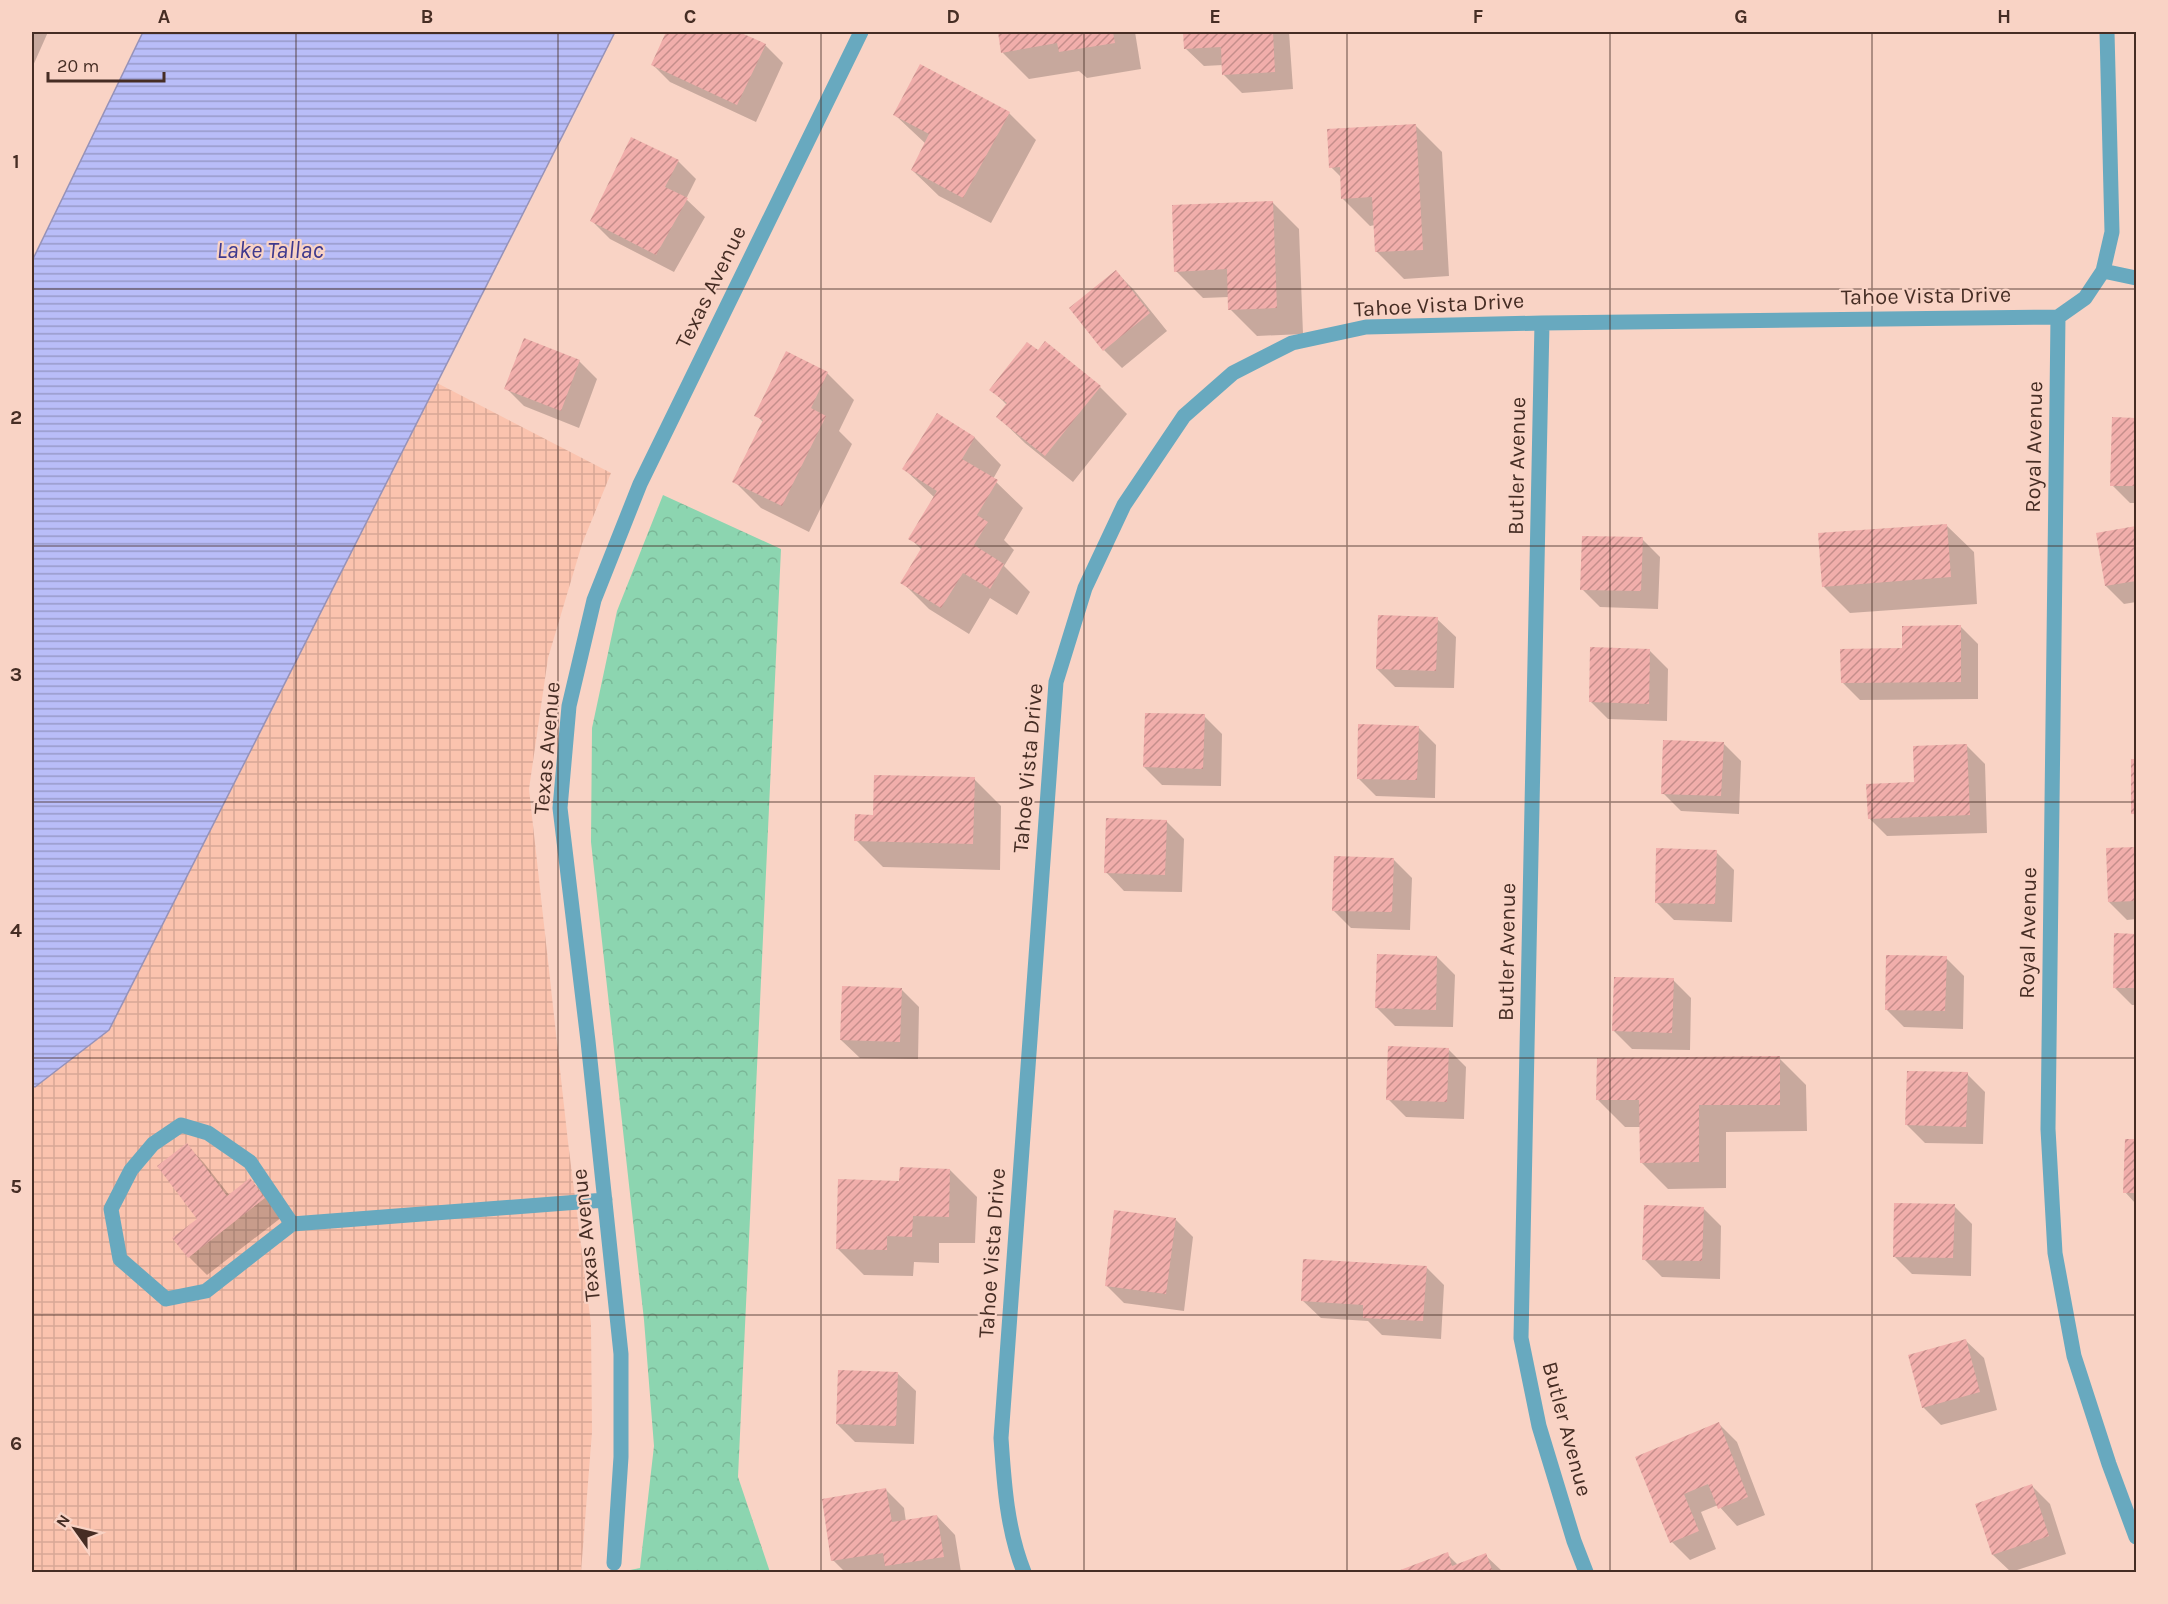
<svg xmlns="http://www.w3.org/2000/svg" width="2168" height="1604" font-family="Karla,sans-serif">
<defs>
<pattern id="industrial-grid" width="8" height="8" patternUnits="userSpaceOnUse" patternTransform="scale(1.5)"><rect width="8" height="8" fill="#fbc3ae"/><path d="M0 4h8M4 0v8" fill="none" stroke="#d8a896"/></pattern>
<pattern id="forest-crowns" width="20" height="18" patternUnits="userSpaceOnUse" patternTransform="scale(1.5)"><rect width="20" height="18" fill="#8cd5b0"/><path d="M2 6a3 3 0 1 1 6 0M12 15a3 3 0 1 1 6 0" fill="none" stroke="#7ab797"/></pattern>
<pattern id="water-rules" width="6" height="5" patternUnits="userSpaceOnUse" patternTransform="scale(1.5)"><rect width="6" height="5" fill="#b9bdf8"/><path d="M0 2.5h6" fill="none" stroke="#989ac9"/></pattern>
<pattern id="building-hatch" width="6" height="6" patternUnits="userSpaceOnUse" patternTransform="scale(1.5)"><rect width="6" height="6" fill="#f1aeab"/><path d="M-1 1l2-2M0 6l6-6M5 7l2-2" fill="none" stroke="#c58e8b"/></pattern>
</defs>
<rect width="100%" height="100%" fill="#f9d3c5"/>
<path fill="url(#industrial-grid)" d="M437,383L611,473L582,544L548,658L529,789L568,1142L591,1324L592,1432L581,1572H32V1086L35,1087L109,1030Z"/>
<path fill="url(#forest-crowns)" d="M663,495L781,549L738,1477L770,1572H620L640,1568L654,1446L644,1320L591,842L592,728L617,611Z"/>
<path fill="url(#water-rules)" stroke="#9692b8" stroke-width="1.5" d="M143,32H615L109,1030L35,1087L32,1086V261Z"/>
<path fill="#0003" d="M32,32H48L32,68Z
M667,32H735L765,45L783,63L756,122L670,82L652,64Z
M999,32H1135L1141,69L1087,78L1079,71L1029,79L1002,52Z
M1185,32H1289L1293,89L1242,93L1224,75L1223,65L1204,66L1185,48Z
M1009,113L1036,140L991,223L939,196L912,170L926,144L895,115Z
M1415,125L1442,152L1449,276L1404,279L1377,252L1375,225L1370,226L1343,199L1342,178L1331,167Z
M678,161L696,179L686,199L705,217L674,272L610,239L592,221Z
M1272,202L1299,229L1303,334L1257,336L1230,309L1229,297L1203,298L1176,271Z
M1116,272L1134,290L1167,331L1122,368L1104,350Z
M1045,343L1100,387L1127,414L1073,482L1025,443L998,417L1007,405L992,390L1038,352Z
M579,361L597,379L579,428L524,406L506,388Z
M827,373L854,400L839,431L852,444L809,532L761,508L734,481L763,422L756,415Z
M937,415L975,438L1001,465L993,479L1023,508L1004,540L1014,550L1004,566L1030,592L1017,615L990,598L969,634L929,609L902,582L922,550L910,538L935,498L904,469Z
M2113,419H2136V503H2130L2112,485Z
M1947,526L1974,552L1977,604L1850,613L1823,586Z
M2136,527V602L2124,604L2106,586L2097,534Z
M1642,539L1660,557L1658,609L1600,607L1582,589Z
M1437,619L1456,637L1454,688L1395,687L1377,669Z
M1960,626L1978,644V699L1860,700L1842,682L1904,650Z
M1650,651L1668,669L1667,721L1608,719L1590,701Z
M1204,716L1222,734L1221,786L1162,785L1144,767Z
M1418,727L1436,745L1435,798L1376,796L1358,778Z
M1723,743L1741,761L1739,814L1681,811L1663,793Z
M1967,746L1985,764L1987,833L1887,836L1869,818Z
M2133,761H2136V817L2133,813Z
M974,779L1001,806L1000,870L883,867L856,840L874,816Z
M1166,821L1184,839L1182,892L1124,891L1106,872Z
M2136,848V919L2127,920L2109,902L2108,849Z
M1716,852L1734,870L1732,922L1674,920L1656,902Z
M1393,859L1412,878L1410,930L1351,928L1333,910Z
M2115,935H2136V1005H2132L2114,987Z
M1437,957L1455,975L1453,1027L1395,1026L1377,1008Z
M1946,958L1964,976L1963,1029L1904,1027L1886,1009Z
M1673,980L1691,998L1690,1050L1632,1049L1614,1031Z
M901,989L919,1007L918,1059L860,1058L841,1040Z
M1448,1049L1466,1067L1464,1119L1406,1117L1388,1099Z
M1779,1058L1806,1085L1807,1131L1726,1132V1188L1668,1189L1641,1162V1127H1625L1598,1100Z
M1967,1074L1985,1092L1983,1144L1925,1143L1907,1125Z
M2127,1140L2136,1141V1204L2125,1192Z
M187,1145L204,1163L230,1196L250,1180L268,1198L282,1217L207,1275L189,1257L200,1219Z
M950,1170L977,1197L975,1243H939V1263L914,1262L913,1276L864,1275L837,1248Z
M1954,1206L1972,1224L1971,1276L1912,1274L1894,1256Z
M1703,1208L1721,1226L1720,1279L1662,1277L1644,1259Z
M1175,1219L1193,1237L1184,1311L1124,1303L1106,1285Z
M1426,1267L1444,1285L1441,1339L1382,1335L1368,1321L1321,1318L1302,1300Z
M1965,1340L1984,1358L1997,1410L1941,1425L1923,1407Z
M897,1373L916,1391L914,1444L855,1442L837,1424Z
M1719,1424L1737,1442L1765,1515L1737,1526L1718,1505L1701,1512L1716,1549L1690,1560L1672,1542L1637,1457Z
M2032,1486L2050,1504L2066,1554L2011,1572L1993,1555L1977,1505Z
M886,1490L904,1508L906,1522L937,1516L955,1535L961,1572H845L833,1560Z
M1447,1554L1458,1565L1485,1555L1503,1572H1399Z"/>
<path fill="url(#building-hatch)" d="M666,32H739L766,44L737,105L651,65Z
M998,32H1113L1115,43L1059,52L1057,43L1001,53Z
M1183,32H1273L1275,72L1222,75L1221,47L1184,49Z
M920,64L1010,112L963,198L911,170L929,134L893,115Z
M1416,124L1423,250L1375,252L1372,197L1341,199L1340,167L1329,168L1327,129Z
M631,137L679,160L665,187L688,198L656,255L590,221Z
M1273,201L1277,308L1228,310L1227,269L1174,272L1172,205Z
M1116,270L1150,313L1103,351L1069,308Z
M524,338L580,360L561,411L504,389Z
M1045,341L1101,386L1045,456L996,417L1007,403L989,390L1027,342L1038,350Z
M786,351L828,372L811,408L826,416L782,506L732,482L763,420L754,416Z
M937,413L975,437L962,459L998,480L977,515L988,522L974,545L1004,564L990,589L963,573L941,608L900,583L922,547L908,539L937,491L902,469Z
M2112,417L2136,418V486H2110Z
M1947,524L1951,577L1822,587L1818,533Z
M2136,526V581L2105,586L2096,533Z
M1582,536L1643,537L1641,591L1580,590Z
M1378,615L1438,617L1436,671L1376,669Z
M1961,625V682L1841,683L1840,649L1902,648V626Z
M1590,647L1650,649L1649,704L1589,702Z
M1145,713L1205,714L1203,769L1143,767Z
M1358,724L1419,726L1417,780L1357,779Z
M1663,740L1724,742L1721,796L1661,794Z
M1967,744L1970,815L1868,819L1866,784L1914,782L1913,746Z
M2131,759H2136V814H2131Z
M874,775L975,777L973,844L854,841L855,814L873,815Z
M1106,818L1167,820L1165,875L1104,873Z
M2136,847V901L2108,902L2106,848Z
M1656,848L1717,850L1715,904L1655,903Z
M1334,856L1394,858L1392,912L1332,911Z
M2114,933L2136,934V988H2113Z
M1377,954L1437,956L1436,1010L1375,1008Z
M1886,955L1947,956L1945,1011L1885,1010Z
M1614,977L1674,978L1672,1033L1612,1031Z
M842,986L902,988L900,1042L840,1040Z
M1388,1046L1449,1048L1447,1102L1386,1100Z
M1780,1056V1105H1699V1162L1640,1163L1639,1100H1596L1597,1058Z
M1907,1071L1968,1072L1966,1127L1905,1125Z
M2125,1139H2136V1193H2123Z
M187,1143L227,1196L250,1178L265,1198L188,1258L172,1238L197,1219L157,1166Z
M900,1167L950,1169L949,1217L913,1216L912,1237L887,1236V1250L836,1249L838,1179L899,1181Z
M1894,1203L1955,1204L1953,1258L1893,1257Z
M1644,1205L1704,1207L1702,1261L1642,1260Z
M1114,1210L1176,1218L1166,1294L1105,1286Z
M1303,1259L1427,1266L1423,1321L1363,1318V1305L1301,1301Z
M1966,1339L1980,1392L1922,1408L1908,1355Z
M838,1370L898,1372L896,1426L836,1424Z
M1719,1422L1748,1497L1718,1509L1708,1484L1684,1494L1699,1531L1670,1543L1635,1457Z
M2032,1484L2049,1536L1992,1555L1975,1504Z
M886,1488L892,1522L937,1515L944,1557L885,1566L883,1553L831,1561L822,1499Z
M1448,1552L1452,1566L1486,1553L1493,1572H1395Z"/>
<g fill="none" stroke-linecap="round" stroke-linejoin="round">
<path stroke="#68a9bf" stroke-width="15" d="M2103,271L2112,232L2107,32
M2058,317L2048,1129L2055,1253L2074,1356L2109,1464L2136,1537
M1542,323L1521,1338L1539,1426L1574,1541L1586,1572
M292,1224L250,1162L208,1133L181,1125L153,1144L131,1170L111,1209L120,1259L166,1299L206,1291L292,1224L605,1200
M614,1563L621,1457V1354L588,1041L560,808L569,706L594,600L640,484L861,32
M1024,1572C1007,1530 1004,1483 1001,1438L1056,682L1085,588L1124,505L1184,416L1233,373L1292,343L1366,327L1542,323L2058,317L2085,298L2103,271L2136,278"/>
</g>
<path fill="none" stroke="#462d24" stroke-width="1.5" stroke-opacity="0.55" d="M296,32V1572M558,32V1572M821,32V1572M1084,32V1572M1347,32V1572M1610,32V1572M1872,32V1572M32,289H2136M32,546H2136M32,802H2136M32,1058H2136M32,1315H2136"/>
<g text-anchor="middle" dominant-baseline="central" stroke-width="4.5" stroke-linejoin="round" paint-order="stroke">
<g font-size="22" fill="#462d24" stroke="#f9d3c5">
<text transform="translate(711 287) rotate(-64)">Texas Avenue</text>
<text transform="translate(1926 296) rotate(-1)">Tahoe Vista Drive</text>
<text transform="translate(1439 305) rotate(-3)">Tahoe Vista Drive</text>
<text transform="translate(2034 447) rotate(-89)">Royal Avenue</text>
<text transform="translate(1517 466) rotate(-89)">Butler Avenue</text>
<text transform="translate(547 748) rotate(-85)">Texas Avenue</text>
<text transform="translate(1028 768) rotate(-85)">Tahoe Vista Drive</text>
<text transform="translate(2028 933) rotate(-89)">Royal Avenue</text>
<text transform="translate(1507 952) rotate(-89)">Butler Avenue</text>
<text transform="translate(586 1235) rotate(-96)">Texas Avenue</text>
<text transform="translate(992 1253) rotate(-86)">Tahoe Vista Drive</text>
<text transform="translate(1567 1429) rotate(75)">Butler Avenue</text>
</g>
<g font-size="24" font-style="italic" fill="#3f398d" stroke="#f9d3c5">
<text x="270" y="250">Lake Tallac</text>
</g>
</g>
<rect width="2168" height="1604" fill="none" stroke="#f9d3c5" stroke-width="66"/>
<g transform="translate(75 1529) rotate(304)" stroke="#f9d3c5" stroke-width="4.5" paint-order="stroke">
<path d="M0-4.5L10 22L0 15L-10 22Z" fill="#462d24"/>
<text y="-9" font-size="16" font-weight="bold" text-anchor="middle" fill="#462d24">N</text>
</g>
<path d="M48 72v9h116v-9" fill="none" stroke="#462d24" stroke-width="3"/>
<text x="57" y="72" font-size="18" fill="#462d24" stroke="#f9d3c5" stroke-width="4.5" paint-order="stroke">20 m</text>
<rect x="33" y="33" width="2102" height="1538" fill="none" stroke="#462d24" stroke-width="2"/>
<g font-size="20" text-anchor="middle" font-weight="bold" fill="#462d24">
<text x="164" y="23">A</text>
<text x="427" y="23">B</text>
<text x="690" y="23">C</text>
<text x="953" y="23">D</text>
<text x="1215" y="23">E</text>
<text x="1478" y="23">F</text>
<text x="1741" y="23">G</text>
<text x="2004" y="23">H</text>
<text x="16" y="168">1</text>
<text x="16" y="424">2</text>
<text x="16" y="681">3</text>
<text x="16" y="937">4</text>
<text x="16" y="1193">5</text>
<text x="16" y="1450">6</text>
</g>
</svg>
